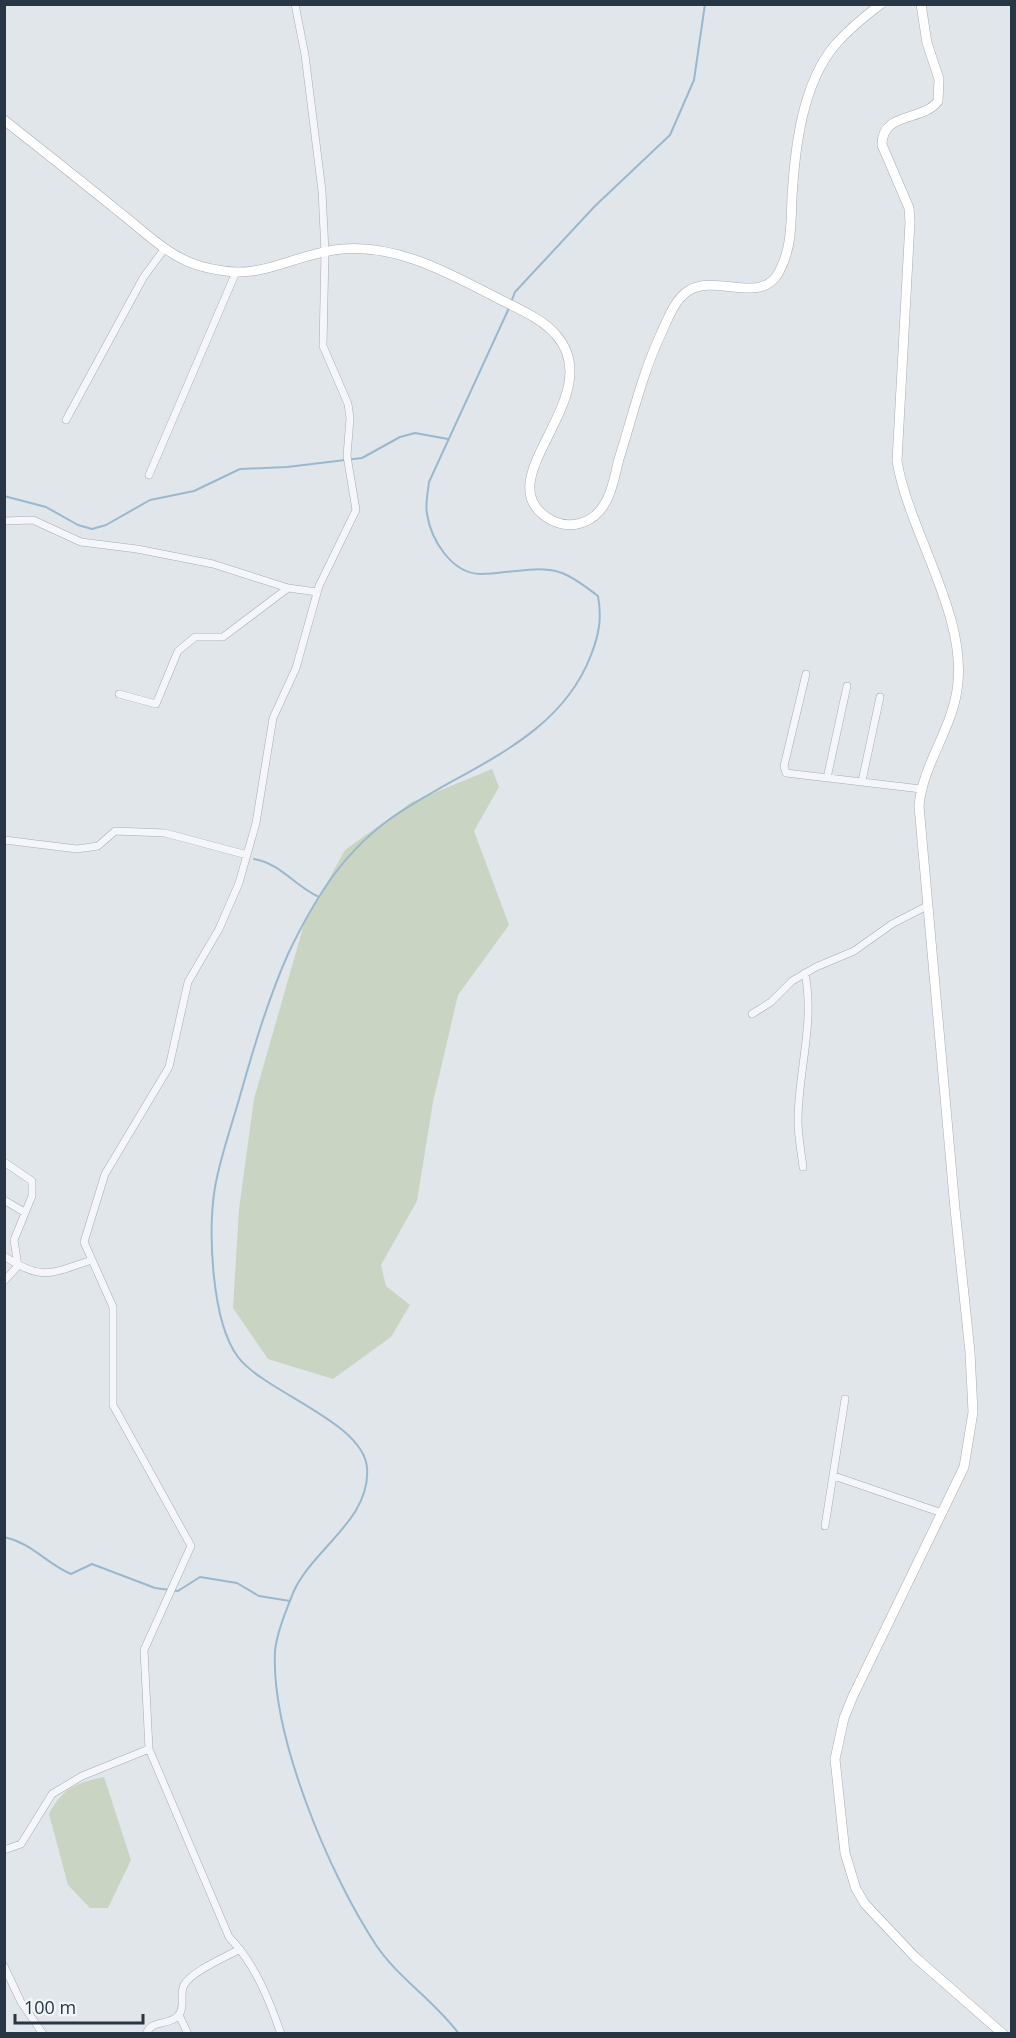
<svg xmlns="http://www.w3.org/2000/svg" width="1016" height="2038" font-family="'Open Sans',sans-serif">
<rect width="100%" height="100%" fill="#e1e6eb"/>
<path fill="#c9d5c2" d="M492,769L499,787L474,831L509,925L458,995L433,1102L417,1201L381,1265L386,1286L410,1305L391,1337L333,1379L268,1359L233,1308L239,1209L254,1099L304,924L345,850L412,802Z
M104,1777L131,1860L108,1908H90L68,1885L49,1814C63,1788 75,1783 104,1777Z"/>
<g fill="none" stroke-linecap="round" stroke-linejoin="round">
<path stroke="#9ab8cd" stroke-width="2" d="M511,302L515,292L595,206L670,135L694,80L705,4
M4,496L46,507L78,525L92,529L106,525L150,500L194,491L240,469L287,467L362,458L400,437L415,433L448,439
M254,859C281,864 294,885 317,896
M4,1537C32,1543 47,1564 71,1574L92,1564L155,1588L178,1591L200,1577L237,1583L259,1596L290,1601
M459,2034C435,2001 398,1978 376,1945C329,1874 271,1736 275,1651C277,1632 286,1611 293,1593C311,1550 371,1520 367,1468C364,1422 264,1392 238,1357C211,1321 208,1230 215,1187C220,1159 230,1130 238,1103C252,1053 267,1002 288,954C312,904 340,856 386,822C456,770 557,745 591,655C599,635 602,618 598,596C587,588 573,576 559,572C537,565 504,574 481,574C452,574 431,540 427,514C425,504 428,492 429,482L509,308"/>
<g stroke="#a6adb6" stroke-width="8">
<path id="street" d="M66,420L143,278L165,248
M149,475L236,272
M4,521L33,520L81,542L137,549L213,564L288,588L317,592
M806,674L784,766L786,773L921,789
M119,694L156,704L178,651L195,637H223L288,588
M827,778L847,686
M862,781L880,697
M4,840L77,849L98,846L115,831L165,833L247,855
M752,1014L771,1002L792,981L816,967L854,951L892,924L927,906
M4,1162L32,1181V1196L14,1240L18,1266L4,1281
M803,1167C801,1151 798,1136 798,1121C798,1071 815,1024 805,973
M4,1200L24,1212
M4,1256C43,1282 51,1273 92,1260
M834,1476L942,1513
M825,1526L845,1399
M4,1850L21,1844L52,1794L82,1776L149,1749
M4,1966L21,2002L43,2034
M179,2015L188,2034
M146,2034C152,2019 168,2026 178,2016C186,2007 179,1995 184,1985C192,1971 226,1957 240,1949
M281,2034C269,1999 255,1964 229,1937L149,1749L144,1650L191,1546L113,1405V1307L84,1242L105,1174L169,1067L188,982L219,929L239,883L256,823L273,718L296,668L319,586L356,510L347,456L350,418L348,404L323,346L325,252L322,191L305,55L295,4"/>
</g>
<g stroke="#a6adb6" stroke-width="10">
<path id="secondary" d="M921,4L927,43L939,79L938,101C923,122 882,111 882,145L909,208L910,222L897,461C909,533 969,617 957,690C951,731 923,764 919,806L955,1209L970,1352L973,1412L964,1467L853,1696L844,1718L835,1759L845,1853L856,1889L865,1904L915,1957L1003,2034
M4,120C42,150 80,180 118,211C143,230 168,257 200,266C261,283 279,259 334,250C392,241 449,273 499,299C519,309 543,319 557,336C610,399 479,483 553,521C573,530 595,522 605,503C613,491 615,473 619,459C632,418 642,375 660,336C667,321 674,300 688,291C715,273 761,306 779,272C792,248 791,222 792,197C795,148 802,84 835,45C848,30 865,16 881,4"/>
</g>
<use href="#street" stroke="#f4f6f9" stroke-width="7"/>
<use href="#secondary" stroke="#fff" stroke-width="9"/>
</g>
<rect width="1016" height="2038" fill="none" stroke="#283544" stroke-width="12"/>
<path d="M15 2014v9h128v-9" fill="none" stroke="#283544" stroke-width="3"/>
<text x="24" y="2014" font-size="18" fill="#283544" stroke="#f1f5f8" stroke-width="4.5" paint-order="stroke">100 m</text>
</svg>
